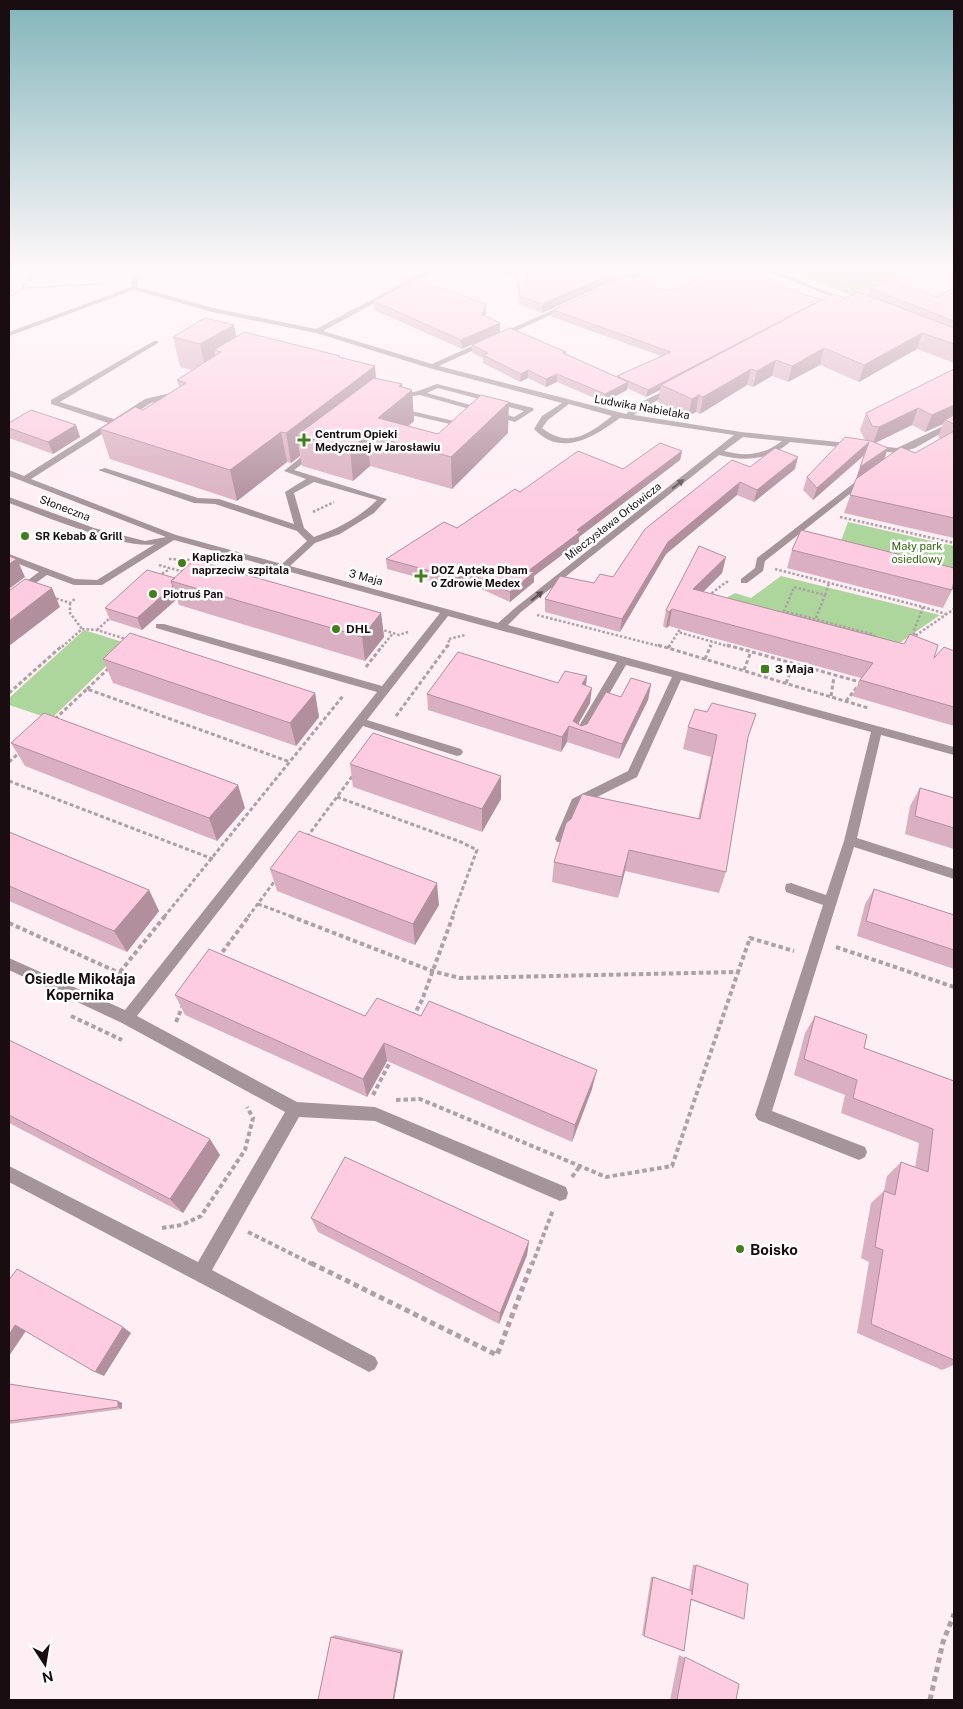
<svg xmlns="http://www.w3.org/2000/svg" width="963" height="1709" font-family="'Public Sans',sans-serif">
<rect width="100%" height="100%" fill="#feeff5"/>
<path fill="#add69c" d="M783,270H917L851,295Z
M848,522L954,546V588L949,575L838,549Z
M781,576L940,615L888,651L713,605L735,593L751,598Z
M84,630L129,644L51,719L9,705V698Z"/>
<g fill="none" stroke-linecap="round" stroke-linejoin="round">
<path stroke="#aea0a6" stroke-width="2" stroke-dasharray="2 1" stroke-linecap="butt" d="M843,270H857
M846,286L849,276L868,270
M23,287L36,270
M9,298L23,288L99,284"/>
<path stroke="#aea0a6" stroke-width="2.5" stroke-dasharray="2.5 2" stroke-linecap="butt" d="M313,512L334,502
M840,517L954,543
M169,559L190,560
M159,565L184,572
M775,569L923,607L914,630V636
M158,576L170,569
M825,595L829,583
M708,596L726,582H730
M52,597L70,603L76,598
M70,603V613L82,629
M923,607L946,614
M537,615L663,647
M816,618L825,595L794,587L784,611L871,634L878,638
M682,626L678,632L731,647
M380,629L399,635L408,632
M97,630L112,616
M912,638L954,609
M449,639L465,635
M62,647L82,629L97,630L129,640
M382,647L393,633
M448,647L449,640
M669,647L678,632
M710,647L712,642"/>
<path stroke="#aea0a6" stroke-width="3" stroke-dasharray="4 2.5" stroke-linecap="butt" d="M658,645L868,708
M727,645L860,682
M668,648L670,645
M705,659L711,645
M366,667L383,645
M744,670L750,654
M786,683L793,665
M87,689L110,667
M9,693L63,645
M831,696L834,677
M846,701L858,686
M396,716L448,645
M55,719L87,689L290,762
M9,762L20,752
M9,781L213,859
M337,797L461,842L477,850L452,917
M307,837L354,774
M258,904L293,917
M164,917L343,696
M248,917L277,878"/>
<path stroke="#aea0a6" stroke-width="4" stroke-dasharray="4.5 3" stroke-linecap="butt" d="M290,916L432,971L460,978L738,972L750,938L794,951
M9,923L135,980
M836,947L954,987
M218,958L249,916
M120,972L165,916
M71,1016L122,1040
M413,1017L422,1000L453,916
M176,1022L183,1005
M373,1095L391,1060
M396,1100L420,1099L606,1177L672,1166L738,972
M572,1177L580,1166
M162,1228L182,1225L201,1216L245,1150L253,1118L247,1107
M248,1232L314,1265
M532,1265L553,1210"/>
<path stroke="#aea0a6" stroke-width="5" stroke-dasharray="5.5 4" stroke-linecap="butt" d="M311,1263L497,1355L532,1263
M930,1700L943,1642L954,1614"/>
<path fill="#a5959b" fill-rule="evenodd" d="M136,270H142L137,287L213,308L316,329L428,270H436L323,331L432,364L566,304L569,306L568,307L439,366L626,414L637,404L674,386H677V390L643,408L634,415L741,432L897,448L954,421V426L915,448L898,453L790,442C769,460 746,462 719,455L521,612L508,625L954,747V755L881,735L857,838L954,869V879L854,847L772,1111L865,1147L867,1152L865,1157L859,1160L758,1120L755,1115L823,905L786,892L785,888L786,884L791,883L826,895L844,841L871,732L681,680L637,777L581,805L567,839L565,842H557L555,839L572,799L628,771L672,677L626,665L583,739L579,740L573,736L617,662L448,616L367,720L461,749L463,752L461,755L457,756L363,726L137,1016L297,1102L375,1107L566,1187L568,1193L566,1199L560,1201L375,1121L299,1117L212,1270L375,1357L378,1363L375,1369L369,1372L9,1182V1166L198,1262L285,1112L122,1023L9,970V958L125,1010L377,692L156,628V624H164L382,686L440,613L174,540L102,585H74L47,575L9,602V594L39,572L9,560V554L75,579L97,580L155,544C127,551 39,514 9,503V497L94,528L145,541L166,537L9,476V470L24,476L108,423L51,404V400L154,341H158V343L60,402L114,419L145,399L179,391L183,393L182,395L151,403L31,479L176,535L282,564L307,541L297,531L215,504L194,503L98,470L105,468L198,498L219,499L294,524L285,492L306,479L284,471L311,449H317V453L294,470L387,499L374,513L340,534L315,543L290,566L498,623L515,608L734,435L620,418C594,437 561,458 534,429L542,416L562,403L429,368L316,333L212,312L134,290L9,336V332L131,287ZM569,404L612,416C589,434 569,449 542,428L548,420ZM743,437L782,441C764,455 746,457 724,451ZM314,482L377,500C359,518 337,529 314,537L304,528L294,493Z
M643,270H651L619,285L614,284Z
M765,270H774L850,301L845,302Z
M437,384L533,408L534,410L515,422L420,395L396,399L392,397L418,391ZM438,388L524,411L514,417L427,393Z
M394,407L467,424L471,426L467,428L394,411Z
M863,476L870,478L765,561L763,571L747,583H741V579L755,568L757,558Z"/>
</g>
<path fill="#daafc1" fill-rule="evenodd" d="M491,270H615L618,271L617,279L542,313L519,305L516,277Z
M774,284L821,300L820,301L868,295L870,288L936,297L954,288V363L917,349L859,382L820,365L788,382L772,376L753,387L747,385L700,414L696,412L688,416L658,402L660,390L646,397L627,388V390L604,402L557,382L546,387L528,378L520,382L483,363V358L472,353V345L566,352V354L617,377V376L661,356L552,317L553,310L662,290Z
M374,301L486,313L485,316L500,323V332L462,349L374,310Z
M234,325L236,336L340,356V357L375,366L376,379L412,390L414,421L408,426L438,434L508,433L452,489L370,466L353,481L302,466L300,456L291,463L287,462L237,501L110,459L100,429L143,410L179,387L177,380L192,370L180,367L173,337Z
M954,369V538L844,513L865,455L813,500L803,490L807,477L865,440L860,430L866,413ZM943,424L938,437L941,439L915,453L884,459L875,443L912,425L925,432Z
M9,423L76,425L80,437L53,454L9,438Z
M682,451L680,460L579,537V542L534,576V582L510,602L466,582L457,588L387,569L386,559L457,528L520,492L623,469Z
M750,467L795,469L754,502L737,495L666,554L620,632L545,612V599L613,577Z
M792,550L952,590L943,608L787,568Z
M726,557L722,573L703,592L934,658L954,651V726L852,696L861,678L669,626L666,628L663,626L666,610Z
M175,578L381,613L384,637L365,661L179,605L177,599L142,630L110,620L105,608Z
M103,659L315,693L319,717L296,746L113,683Z
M587,676L586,686L590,703L578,724L581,726L587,724L621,697L651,684L648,700L619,759L567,742L561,752L428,710L427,694L558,683Z
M688,727L748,737L726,872L719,893L625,871L618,898L552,882L554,862L698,819L711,757L683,749Z
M11,743L245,808L217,841L25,766Z
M350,764L501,799L482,832L353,787Z
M920,788L954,798V849L905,834L910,806Z
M9,832L149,890L159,911L127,952L9,901Z
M270,869L439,905L415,945L277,891Z
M874,889L954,915V969L857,936L865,904Z
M175,995L365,1016L592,1089L572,1142L387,1061L367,1097L185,1015Z
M815,1016L864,1048L954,1081V1365L942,1370L857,1333L869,1262L861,1258L871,1203L884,1191L887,1176L901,1162L915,1168L919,1143L841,1113L845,1095L794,1075L805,1033Z
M9,1040L220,1155L183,1213L9,1123Z
M311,1218L529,1241L527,1255L499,1324L318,1232Z
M9,1384L118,1401L122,1403V1409L9,1424Z
M693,1565H696L744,1619L691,1600L684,1651L642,1635L651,1577H653L689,1590Z
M335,1635L403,1650L394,1700H318L331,1637Z
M679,1655L739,1684L736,1700H670Z"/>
<path fill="#b18f9d" d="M618,271L617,279L542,313V304Z
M821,300L819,306L661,385L660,390L646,397L648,390Z
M486,304V313L482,324V315Z
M500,323V332L462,349L461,340Z
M234,325L240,355L214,350L218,368L207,375L200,344Z
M922,333L917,349L859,382L864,365Z
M824,348L820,365L788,382L792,366Z
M776,360L772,376L753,387L757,371Z
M375,366L377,395L297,435L300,456L291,463L286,433Z
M751,369L747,385L700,414L703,397Z
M528,370V378L520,382L521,374Z
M557,374V382L546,387V379Z
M628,382L627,390L604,402L605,394Z
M402,384L403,398L412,390L414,421L391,441L378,418L399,386Z
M699,395L696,412L688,416L692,399Z
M509,402L508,433L452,489L451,457Z
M954,405V419L945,420L943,424L925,432L932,415Z
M918,408L912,425L873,444L879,427Z
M76,425L80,437L53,454L48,442Z
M281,432L287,462L237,501L230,470Z
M367,435L370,466L353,481L350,449Z
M869,442L865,454L813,500L817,488Z
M888,448L884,460L856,479L860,467Z
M682,451L680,460L579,537V542L534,576V582L510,602V592L528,571L577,530Z
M798,457L795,469L754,502L757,490Z
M740,482L737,495L666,554L620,632L622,619L668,542Z
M726,557L722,573L689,606L693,589Z
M17,559L25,577L9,589V564Z
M466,572V582L457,588V578Z
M173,586L177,599L142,630L137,618Z
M52,588L60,607L9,646V621Z
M672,609L669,626L666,628L669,612Z
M381,613L384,637L365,661L362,637Z
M587,676L585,692L582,684Z
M651,684L648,700L619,759L622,744Z
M592,688L590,703L576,728L573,721Z
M315,693L319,717L296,746L290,723Z
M569,726L567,742L561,752L562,737Z
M501,776V799L482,832V809Z
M238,785L245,808L217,841L209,818Z
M629,850L625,871L618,898L622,877Z
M437,883L439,905L415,945L413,924Z
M149,890L159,911L127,952L114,931Z
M384,1043L387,1061L367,1097L363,1079Z
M597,1070L592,1089L572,1142L575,1125Z
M210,1139L220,1155L183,1213L170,1199Z
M529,1241L527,1255L499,1324L500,1313Z
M15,1325L26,1331L9,1356V1335Z
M123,1327L131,1333L104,1376L95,1372Z
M118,1401L122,1403V1409L118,1407Z
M403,1650L394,1700H393L401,1653Z"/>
<path fill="#fdcce0" stroke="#b18f9d" d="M517,270H615L618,271L542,304L520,296Z
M719,270H745L775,280L770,283L821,300L648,390L617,376L671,352L553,310L627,276L662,290H673Z
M416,279L486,304L482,315L500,323L461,340L374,301Z
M892,280L936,297L954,288V321L870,288Z
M859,292L954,328V344L922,333L864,365L824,348L792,366L776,360L757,371L751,369L703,397L699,395L692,399L661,385L833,294L845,298Z
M205,318L234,325L200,344L173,337Z
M510,328L566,352L563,353L628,382L605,394L557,374L546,379L528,370L521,374L483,355L488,353L472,345Z
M244,332L340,356L339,357L375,366L286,433L281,432L230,470L100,429L135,407L143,410L186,383L177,380L221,352L214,350Z
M954,369V405L932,415L918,408L879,427L872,426L866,413Z
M374,378L402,384L399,386L412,390L378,418L438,434L481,395L509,402L451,457L367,435L350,449L297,435Z
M31,410L76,425L48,442L9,428V423Z
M954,415V424L945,420Z
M954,431V518L850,495L856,479L901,447L915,453Z
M845,437L871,441L888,448L860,467L869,442L817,488L807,477Z
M660,443L682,451L577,530L580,532L528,571L534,572L510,592L466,572L457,578L386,559L444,522L457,528L515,489L520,492L578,451L623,469Z
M775,448L798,457L757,490L740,482L668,542L622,619L545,599L560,576L594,583L600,574L613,577L645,529L732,460L750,467Z
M801,530L954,568V581L952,590L792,550Z
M699,546L726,557L693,589L904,644L910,634L938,645L934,658L944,647L954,651V707L860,680L873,663L672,609L669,612L666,610Z
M9,556L17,559L9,564Z
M194,560L381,613L362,637L171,581Z
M147,570L175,578L171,581L173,586L137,618L105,608Z
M25,579L52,588L9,621V591Z
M130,633L315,693L290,723L103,659Z
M458,652L558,683L565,671L587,676L582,684L592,688L573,721L581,726L587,724L606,692L621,697L631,678L651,684L622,744L569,726L562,737L427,694Z
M712,703L756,714L748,737L726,872L629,850L622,877L554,862L566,823L571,819L582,794L700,819L717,735L688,727L695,709L707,712Z
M44,713L238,785L209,818L11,743Z
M373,733L501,776L482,809L350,764Z
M920,788L954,798V828L915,816Z
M299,831L437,883L413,924L270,869Z
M9,832L149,890L114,931L9,886Z
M874,889L954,915V950L866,921Z
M209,949L365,1016L377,998L421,1016L429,1001L597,1070L575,1125L384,1043L363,1079L175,995Z
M815,1016L867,1035L864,1048L954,1081V1360L871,1324L883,1250L875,1247L884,1191L895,1195L901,1162L928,1172L933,1129L853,1098L857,1080L804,1059Z
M9,1040L210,1139L170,1199L9,1115Z
M345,1157L529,1241L500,1313L311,1218Z
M17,1269L123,1327L95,1372L15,1325L9,1335V1280Z
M9,1384L118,1401V1407L9,1421Z
M696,1565L748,1584L744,1619L691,1599L684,1651L644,1636L653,1577L692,1591V1595Z
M331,1637L401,1653L393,1700H318Z
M685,1657L739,1684L736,1700H677Z"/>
<defs><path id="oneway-solid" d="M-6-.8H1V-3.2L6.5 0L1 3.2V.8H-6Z" transform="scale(1.25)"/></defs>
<g fill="#5f5156">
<use href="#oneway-solid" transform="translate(678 484) rotate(-38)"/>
<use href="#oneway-solid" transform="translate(537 596) rotate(-38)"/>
</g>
<linearGradient id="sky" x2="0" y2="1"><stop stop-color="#82b5ba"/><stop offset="0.53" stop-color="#fff8fa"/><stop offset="1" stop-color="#fff8fa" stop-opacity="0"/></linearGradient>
<rect width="963" height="509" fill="url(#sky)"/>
<g fill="#417e1c" stroke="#fff" stroke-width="2">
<path d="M301.5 432.5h5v5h5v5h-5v5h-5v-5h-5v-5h5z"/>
<circle cx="25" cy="536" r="5"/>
<circle cx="182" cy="563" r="5"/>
<path d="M418.5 568.5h5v5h5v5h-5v5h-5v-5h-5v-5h5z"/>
<circle cx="153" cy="594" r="5"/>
<circle cx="336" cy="629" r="5"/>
<rect x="760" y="664" width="10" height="10" rx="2.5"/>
<circle cx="740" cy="1249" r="5"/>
</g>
<g text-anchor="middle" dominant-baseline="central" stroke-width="5" stroke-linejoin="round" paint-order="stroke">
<g font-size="11" fill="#190d12" stroke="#fff">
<text transform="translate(642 407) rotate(10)">Ludwika Nabielaka</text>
<text transform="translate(65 508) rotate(21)">Słoneczna</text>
<text transform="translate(613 521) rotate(-38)">Mieczysława Orłowicza</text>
<text transform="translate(366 577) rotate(15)">3 Maja</text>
</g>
<g font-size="11" font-weight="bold" fill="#190d12" stroke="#fff" text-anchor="start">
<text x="315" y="434">Centrum Opieki<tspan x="315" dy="13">Medycznej w Jarosławiu</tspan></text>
<text x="35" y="536">SR Kebab &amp; Grill</text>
<text x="192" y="557">Kapliczka<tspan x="192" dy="13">naprzeciw szpitala</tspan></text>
<text x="431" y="570">DOZ Apteka Dbam<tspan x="431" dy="13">o Zdrowie Medex</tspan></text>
<text x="163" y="594">Piotruś Pan</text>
</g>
<g font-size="11" fill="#30660b" stroke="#fff">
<text x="917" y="546">Mały park<tspan x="917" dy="13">osiedlowy</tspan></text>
</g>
<g font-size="12" font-weight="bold" fill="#190d12" stroke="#fff" text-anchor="start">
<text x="346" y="629">DHL</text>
<text x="775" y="669">3 Maja</text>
</g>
<g font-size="14" font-weight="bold" fill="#190d12" stroke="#fff">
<text x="80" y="979">Osiedle Mikołaja<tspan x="80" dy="16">Kopernika</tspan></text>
</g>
<g font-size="15" font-weight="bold" fill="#190d12" stroke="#fff" text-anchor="start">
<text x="750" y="1249">Boisko</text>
</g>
</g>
<rect width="963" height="1709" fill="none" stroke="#190d12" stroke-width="20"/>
<g transform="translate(45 1664) rotate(168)" stroke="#ffffff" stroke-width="4" paint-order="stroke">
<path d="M0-4L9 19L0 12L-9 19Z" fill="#190d12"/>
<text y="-8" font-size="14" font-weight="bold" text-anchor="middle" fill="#190d12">N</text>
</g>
</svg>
